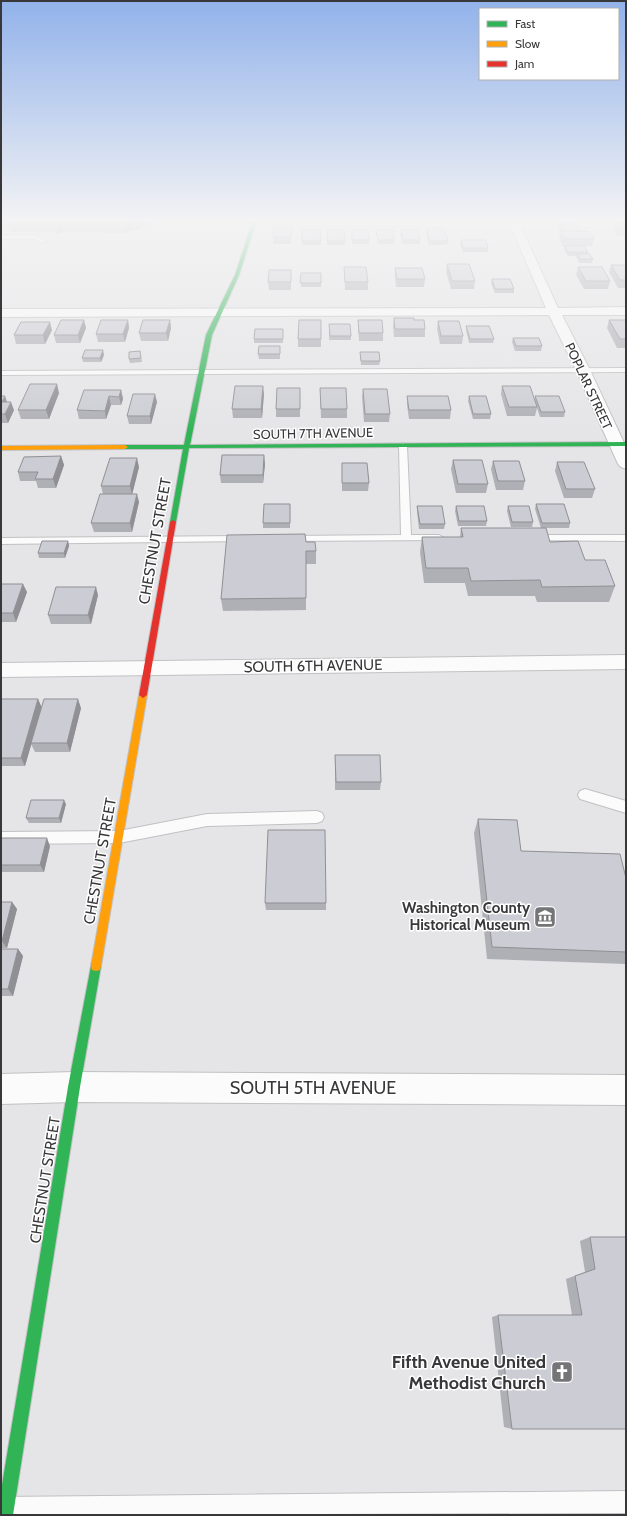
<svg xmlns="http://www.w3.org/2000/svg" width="627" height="1516" font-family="Cabin,sans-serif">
<rect width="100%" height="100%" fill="#e5e5e7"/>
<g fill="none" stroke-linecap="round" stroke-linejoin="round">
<g stroke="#c1c1c3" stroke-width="2">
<path id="lane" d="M1,235H36L46,242L41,243L35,239H1Z
M626,368V372L1,375V371Z
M403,443L407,446L411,535H439L444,538L443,540L285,541L284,539L289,536L401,535L399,446Z
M531,535H626V541L527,540L526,538L527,536Z
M243,536L248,539L247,541L1,544V538Z
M585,789L626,801V813L580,799L578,795L580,791Z
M317,811L322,813L324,817L322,821L317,823L207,826L119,843L1,844V832L119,831L207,814Z
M626,1491V1513L1,1515V1497Z"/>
</g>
<g stroke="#c1c1c3" stroke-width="2">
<path id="street" d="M254,220L626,221V227H521L558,308L626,307V315H562L590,370L626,447V469L621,467L618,464L576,370L549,315L1,317V309L546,308L511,227L250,225L249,223L250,221Z
M626,655V669L1,677V663Z
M74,1072L626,1075V1105L74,1102L1,1104V1074Z"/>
</g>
<g stroke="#c1c1c3" stroke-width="2">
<path id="fast" d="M253,220H257L239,275L212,335L190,445L626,442V446L189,448L176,522L175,523H171L170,522L183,449H125L122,447L125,445H184L206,335L235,275Z
M96,961L100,962L101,966L80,1087L13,1515H1V1491L68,1087L91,966L92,962Z"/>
</g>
<g stroke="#c1c1c3" stroke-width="2">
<path id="slow" d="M1,446L125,445L128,447L125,449L1,450Z
M143,692L147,695L101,966L100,970L96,971L92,970L91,966L139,695Z"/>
</g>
<g stroke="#c1c1c3" stroke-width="2">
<path id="jam" d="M173,520L176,522L147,695L143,698L139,695L170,522Z"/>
</g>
<use href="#lane" fill="#fbfbfb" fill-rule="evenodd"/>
<use href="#street" fill="#fbfbfb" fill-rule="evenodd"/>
<use href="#fast" fill="#30b455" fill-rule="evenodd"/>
<use href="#slow" fill="#ff9f0a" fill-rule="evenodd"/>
<use href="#jam" fill="#e5322d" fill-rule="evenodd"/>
</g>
<path fill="#afafb6" d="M2,220H154L151,226H142L141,229L128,231L127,233L63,232L58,234L51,232H13L4,227Z
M615,223H626V239L623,236H617L613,230Z
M559,224L580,231L594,239L592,246H584L588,252L587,254L593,259L592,263H579L576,257V256H568L564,250L565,247H563L559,238L560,231L558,227Z
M427,229L448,241L447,245H429L426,233Z
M302,230H320L321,245H302Z
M327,230L345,241V245H327Z
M352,230L369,240V244H352Z
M376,230L394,240V244H378L376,234Z
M401,230L420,240V244H402L400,234Z
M292,233L291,244H273V237Z
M461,240L488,248V252H463L460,244Z
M447,264L475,281L474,289H451L446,272Z
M611,265H626V288H618L609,272Z
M344,267L368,282V290H345Z
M578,267L610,281L608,289H584L576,275Z
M395,268L425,279L424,287H396L395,276Z
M291,270V290H269L268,282Z
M301,273H321V287H301Z
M492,279L514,289V293H495L491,283Z
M394,318L414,320L425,329V337H394L393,326Z
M84,320L86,328L80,343H56L54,335Z
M128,320L129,328L125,342H98L96,334Z
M170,320L171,328L168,341H141L139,333Z
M321,320V347H298V339Z
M358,320L383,333V341H359L358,328Z
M609,320H626V348H617L607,328Z
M438,321L463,336L462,344H440L437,329Z
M329,324L351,336V340H329Z
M466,326L494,339L493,343H469L466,330Z
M52,330L45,344H16L14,335Z
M283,333V343H254V339Z
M513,338L542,346L541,351H515L512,342Z
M280,346V359H259L258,354Z
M360,352L380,361L379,365H361Z
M104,355L101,362H83L82,358Z
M141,356L142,362L130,363L129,359Z
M502,386L535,400V396L565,412L564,417H540L537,408L535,416H507L501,394Z
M320,388L347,409V418H321Z
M363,389L390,414L389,422H364L362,397Z
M121,390L123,399L121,405H111L106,419H79L77,410Z
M59,393L49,419H21L18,410Z
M264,394L262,418H233L232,409Z
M1,396L7,402L14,410L8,423H1Z
M407,396L451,410L450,419H409L407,405Z
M469,396L491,414L490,419H473L468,401Z
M300,397V417H276V409Z
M157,402L151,424H129L127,416Z
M61,456L64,465L56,488H38L36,481H20L18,472Z
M453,460L488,484L486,493H456L451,469Z
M493,461L525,481L523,490H496L491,469Z
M557,462L595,489L592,498H564L555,471Z
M342,463L369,483L368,491H342Z
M265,464L263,483H221L220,475Z
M139,467L132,494L139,502L132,532H94L91,523L103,494L101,486Z
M536,504L570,523L569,528H541L535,509Z
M417,506L445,524L444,529H419L417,511Z
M456,506L487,521L486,526H458L455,511Z
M508,506L533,522L532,527H511L507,511Z
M290,509V528H263V523Z
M461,528L550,542L585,560L615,586L609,602H537L535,596H468L465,583H424L420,552L422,537H460Z
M68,541L69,546L65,558H39L38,553Z
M306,542L316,551V564H306V610L223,611L221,599Z
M1,584L27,592L16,622H1Z
M98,595L91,624H51L48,615Z
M38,699L41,707L81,708L70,752H35L31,744L25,766H1V700Z
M335,755L381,782L380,790H335Z
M66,804L61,823H29L26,818Z
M478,819L521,851L626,878V964L487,959L474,833Z
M1,838L50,846L44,872H1Z
M1,902H12L17,909L7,948H1Z
M265,903H326V910H266Z
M1,949H18L23,956L13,996H1Z
M590,1237L626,1429H512L504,1427L492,1317L498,1315H572L566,1279L585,1272L580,1241Z"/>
<path fill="#8f8f94" d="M131,220H141L142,226L141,229L128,231L127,233L125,223L127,221Z
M150,220H154L151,226Z
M60,222L63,232L58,234L56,224Z
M84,320L86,328L80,343L78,335Z
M128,320L129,328L125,342L123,334Z
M170,320L171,328L168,341L166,333Z
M50,322L52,330L45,344L43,335Z
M103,350L104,355L101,362L100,358Z
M57,384L59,393L49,419L46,410Z
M263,386L264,394L262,418L261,409Z
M121,390L123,399L121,405L119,397Z
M155,394L157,402L151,424L150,416Z
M5,396L8,405L2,402Z
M109,396L111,405L106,419L105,411Z
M11,402L14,410L8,423L5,414Z
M264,455L265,464L263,483V475Z
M61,456L64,465L56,488L53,479Z
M137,458L139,467L132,495L130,486Z
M137,494L139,502L132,532L130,523Z
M68,541L69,546L65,558L64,553Z
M23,584L27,592L16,622L13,613Z
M96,587L98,595L91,624L88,615Z
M38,699L42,708L25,766L21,758Z
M78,699L81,708L70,752L67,743Z
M64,800L66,804L61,823L59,818Z
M47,838L50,846L44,872L40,865Z
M12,902L17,909L7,948L2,941Z
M18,949L23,956L13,996L8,989Z"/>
<path fill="#ccccd4" stroke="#8f8f94" d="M7,220H131L127,221L125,223L60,222L56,224L48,222H10Z
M615,223H626V229L625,228H619Z
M559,224H576L580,231H563Z
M274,225H292L291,237H273Z
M427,229H444L448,241H429Z
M302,230H320L321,241H302Z
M327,230H344L345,241H327Z
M352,230H368L369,240H352Z
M376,230H393L394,240H378Z
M401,230H418L420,240H403Z
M560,231H588L594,239H565Z
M461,240H486L488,248H463Z
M565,246H584L588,252H568Z
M577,254H590L593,259H580Z
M447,264H469L475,281H452Z
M611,265H626V280H620Z
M344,267H366L368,282H345Z
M578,267H602L610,281H586Z
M395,268H422L425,279H397Z
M269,270H291V282H268Z
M301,273H321V283H300Z
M492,279H510L514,289H495Z
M394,318H414V320H424L425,329H395Z
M61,320H84L78,335H54Z
M101,320H128L123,334H96Z
M143,320H170L166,333H139Z
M299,320H321V339H298Z
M358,320H382L383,333H359Z
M609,320H626V339H620Z
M438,321H459L463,336H441Z
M21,322H50L43,335H14Z
M329,324H350L351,336H330Z
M466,326H489L494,339H470Z
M255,329H283V339H254Z
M513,338H539L542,346H516Z
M259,346H280V354H258Z
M85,350H103L100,358H82Z
M140,351L141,358L129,359V352Z
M360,352H379L380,361H361Z
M30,384H57L46,410H18Z
M235,386H263L261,409H232Z
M502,386H530L537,407H509Z
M277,388H300V409H276Z
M320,388H346L347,409H321Z
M363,389H387L390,414H365Z
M84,390H121L119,397L109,396L105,411L77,410Z
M133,394H155L150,416H127Z
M1,396H5L2,402H11L5,414H1Z
M407,396H448L451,410H409Z
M469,396H486L491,414H473Z
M535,396H559L565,412H541Z
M222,455H264L263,475H220Z
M61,456L53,479H35L38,472H18L24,457Z
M110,458H137L130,486H101Z
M453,460H482L488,484H458Z
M493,461H519L525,481H498Z
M557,462H584L595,489H566Z
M342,463H367L369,483H342Z
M100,494H137L130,523H91Z
M264,504H290V523H263Z
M536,504H564L570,523H542Z
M417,506H442L445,524H420Z
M456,506H484L487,521H459Z
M508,506H529L533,522H512Z
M461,528H546L550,542L578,541L585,560H605L615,586L542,587L540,580L471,581L468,568H426L422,537H463Z
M305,534L306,542H315L316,551H306V598L221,599L227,535Z
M42,541H68L64,553H38Z
M1,584H23L13,613H1Z
M56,587H96L88,615H48Z
M1,699H38L21,758H1Z
M44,699H78L67,743H31Z
M335,755H380L381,782H336Z
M31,800H64L59,818H26Z
M478,819L517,820L521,851L620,854L626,878V952L492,947Z
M268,830H325L326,903H265Z
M1,838H47L40,865H1Z
M1,902H12L2,941H1Z
M1,949H18L8,989H1Z
M590,1237H626V1429H512L498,1315H582L575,1276L595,1269Z"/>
<linearGradient id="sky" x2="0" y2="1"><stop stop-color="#91b2ea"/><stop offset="0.51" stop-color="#f3f3f4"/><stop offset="1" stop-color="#f3f3f4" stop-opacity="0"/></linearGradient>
<rect width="627" height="432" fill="url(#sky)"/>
<defs>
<g id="museum-square" transform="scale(1.15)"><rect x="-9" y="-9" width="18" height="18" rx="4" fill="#757577" stroke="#fff"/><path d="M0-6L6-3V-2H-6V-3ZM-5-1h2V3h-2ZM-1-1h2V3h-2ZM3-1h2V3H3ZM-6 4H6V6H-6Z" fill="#fff"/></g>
<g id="church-square" transform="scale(1.15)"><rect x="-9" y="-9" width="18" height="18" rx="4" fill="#757577" stroke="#fff"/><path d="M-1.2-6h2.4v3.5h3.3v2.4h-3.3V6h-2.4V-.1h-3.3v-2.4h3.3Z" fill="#fff"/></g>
</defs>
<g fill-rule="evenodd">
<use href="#museum-square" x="545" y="917"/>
<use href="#church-square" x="562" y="1372"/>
</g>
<g text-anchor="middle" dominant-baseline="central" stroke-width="3" stroke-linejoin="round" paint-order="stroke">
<g font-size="13" fill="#38383a" stroke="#fff">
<text transform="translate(589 386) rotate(65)">POPLAR STREET</text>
<text transform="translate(313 433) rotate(-1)">SOUTH 7TH AVENUE</text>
</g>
<g font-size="15" fill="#38383a" stroke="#fff">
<text transform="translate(155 541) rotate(-80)">CHESTNUT STREET</text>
<text transform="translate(313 666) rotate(-1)">SOUTH 6TH AVENUE</text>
<text transform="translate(100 861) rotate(-80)">CHESTNUT STREET</text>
<text transform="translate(45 1180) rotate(-81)">CHESTNUT STREET</text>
</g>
<g font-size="15" font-weight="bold" fill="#38383a" stroke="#fff" text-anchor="end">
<text x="530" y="908">Washington County<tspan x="530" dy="17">Historical Museum</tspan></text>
</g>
<g font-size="18" fill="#38383a" stroke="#fff">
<text x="313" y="1088">SOUTH 5TH AVENUE</text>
</g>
<g font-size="18" font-weight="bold" fill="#38383a" stroke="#fff" text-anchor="end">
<text x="546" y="1362">Fifth Avenue United<tspan x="546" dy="21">Methodist Church</tspan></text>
</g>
</g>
<rect width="627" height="1516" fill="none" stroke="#38383a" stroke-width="4"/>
<rect x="479" y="8" width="140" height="72" fill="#ffffff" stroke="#afafb0"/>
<rect x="487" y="21" width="20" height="6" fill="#30b455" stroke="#afafb0"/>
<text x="515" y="28" font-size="12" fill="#38383a">Fast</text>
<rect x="487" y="41" width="20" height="6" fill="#ff9f0a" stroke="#afafb0"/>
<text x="515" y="48" font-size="12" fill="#38383a">Slow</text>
<rect x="487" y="61" width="20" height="6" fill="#e5322d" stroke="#afafb0"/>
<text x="515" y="68" font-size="12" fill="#38383a">Jam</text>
</svg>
